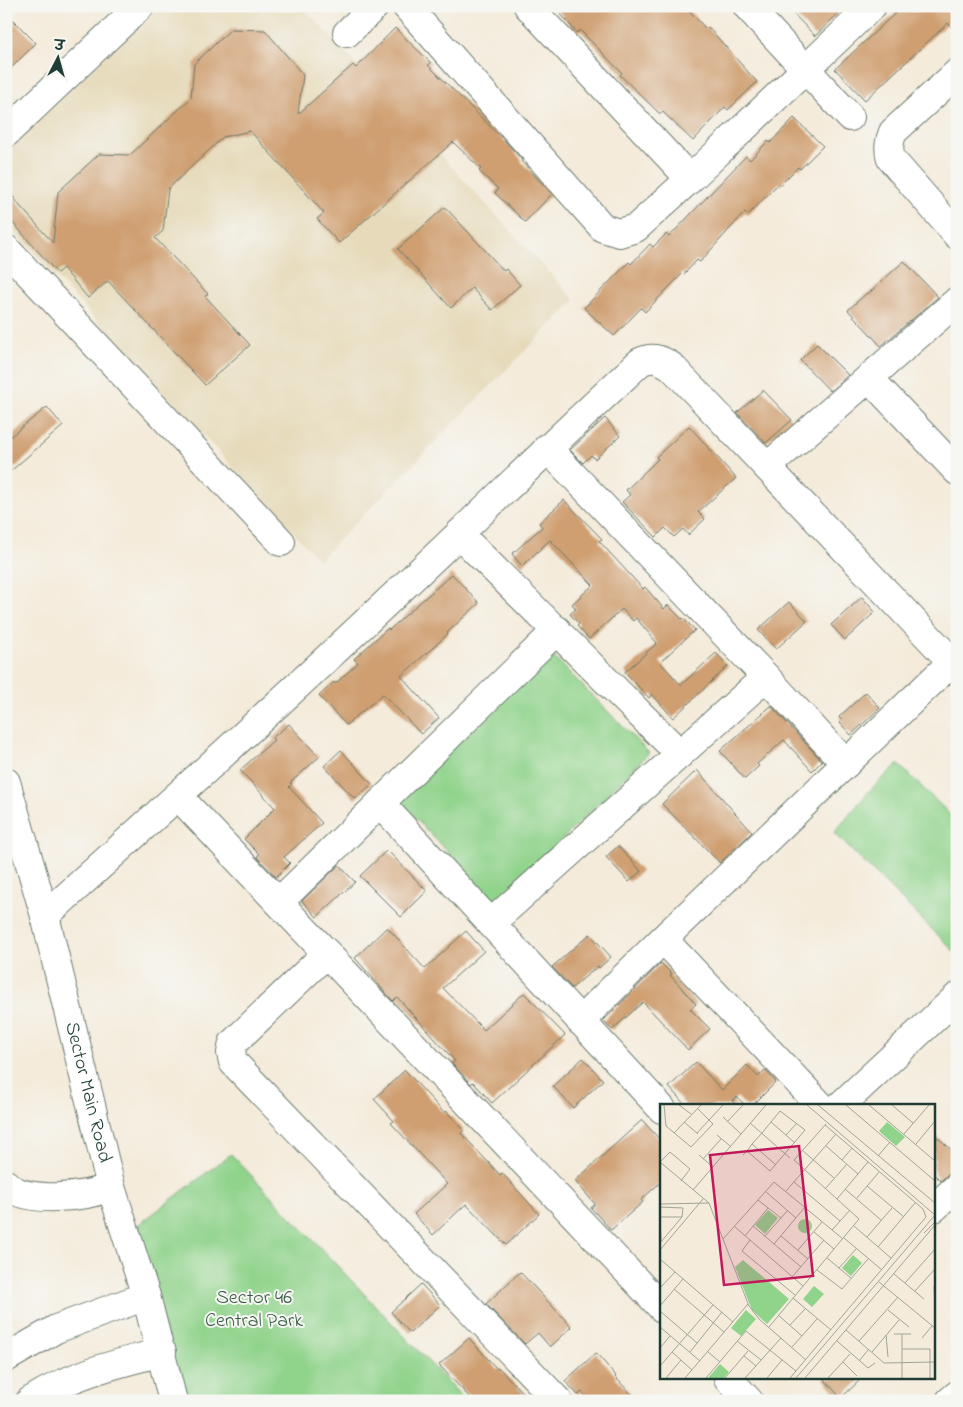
<svg xmlns="http://www.w3.org/2000/svg" width="963" height="1407" font-family="'Indie Flower','Playpen Sans Deva',sans-serif">
<rect width="100%" height="100%" fill="#f6f6f2"/>
<filter id="ink" filterUnits="userSpaceOnUse"><feTurbulence type="fractalNoise" baseFrequency=".02" numOctaves="2"/><feDisplacementMap in="SourceGraphic" scale="10" xChannelSelector="R" yChannelSelector="G"/><feConvolveMatrix kernelMatrix="1 2 1 2 8 2 1 2 1" color-interpolation-filters="sRGB"/></filter>
<filter id="wash" filterUnits="userSpaceOnUse"><feTurbulence type="fractalNoise" baseFrequency=".0096" numOctaves="4" result="noise"/><feDisplacementMap in="SourceGraphic" scale="20" xChannelSelector="R" yChannelSelector="G"/><feGaussianBlur stdDeviation="1.12" result="paint"/><feColorMatrix in="noise" values="0 0 0 0 0 0 0 0 0 0 0 0 0 0 0 0 0 1.4 0 .05"/><feComposite in="paint" operator="in"/></filter>
<g filter="url(#wash)">
<rect width="100%" height="100%" fill="#f4ebda"/>
<path fill="#e6daba" d="M158,6H302L575,300L319,560L6,223V152Z"/>
<path fill="#90d38b" stroke="#588860" d="M551,654L649,753L497,904L398,800Z
M898,764L957,821V954L834,833L871,789Z
M231,1154L466,1401H182L138,1225Z"/>
<g id="blocks">
<path fill="#cf9f71" d="M554,6H685L706,29L708,27L757,82L728,110L725,107L693,141L663,112L660,114L620,75L622,73L580,30L577,33Z
M786,6H846L815,36Z
M903,6H957V32L948,23L865,100L835,69Z
M6,13L36,43L6,73Z
M395,28L431,63L428,65L507,143L522,160L521,161L552,194L525,222L495,193L498,189L479,171L481,169L453,142L339,243L317,219L324,213L250,131L223,137L168,189L163,231L155,238L208,294L205,296L250,345L205,385L108,281L88,298L63,268L57,273L6,215V187L20,206L53,243L58,192L99,154L130,155L191,98L194,64L231,29L265,30L303,75L298,114L353,65L356,68Z
M794,118L823,146L800,169L798,167L780,185L779,183L748,215L745,212L700,262L697,260L684,274L683,273L645,312L641,308L614,336L584,308L629,262L631,264L650,244L653,247L666,234L669,237L746,156L750,160L768,141L770,143Z
M445,207L504,271L506,269L520,285L492,310L472,288L451,308L398,249Z
M904,261L938,297L881,346L848,310L867,293L868,294Z
M817,344L848,375L830,391L800,360Z
M763,390L792,420L766,443L737,413Z
M47,407L63,426L6,475V440Z
M605,418L620,436L595,459L591,455L583,463L570,450Z
M689,426L736,478L698,512L705,519L688,535L683,529L674,537L665,528L656,537L622,502L630,495L626,490L658,459L656,457Z
M564,500L602,539L599,541L643,589L645,587L664,609L668,605L682,619L683,618L695,630L660,662L681,685L716,653L728,666L673,718L652,694L649,698L625,672L657,643L636,618L633,621L622,609L589,639L577,626L579,624L570,614L576,609L572,604L593,585L550,540L522,566L512,554L542,527L539,523Z
M452,574L479,603L447,633L448,634L401,676L439,718L421,734L383,694L346,725L319,696L334,682L335,684L358,663L354,659L388,628L389,630Z
M862,597L875,612L845,640L831,625Z
M789,602L807,621L776,649L758,630Z
M866,692L880,708L851,735L840,723L842,721L839,717Z
M771,706L822,761L812,771L784,740L757,764L759,766L745,779L720,751Z
M289,724L319,757L290,783L292,784L289,787L322,823L284,857L290,863L276,877L257,857L259,854L244,839L275,808L240,770L274,740L272,738Z
M341,750L372,784L355,799L324,766Z
M697,770L752,832L720,863L662,804Z
M618,846L641,871L629,882L606,857Z
M387,850L427,891L401,917L360,876Z
M339,865L355,882L317,917L302,901Z
M387,927L425,969L466,931L484,951L443,988L484,1030L524,993L565,1035L492,1103L473,1082L471,1084L452,1064L455,1061L397,997L393,1001L355,958Z
M590,934L611,957L599,968L598,966L572,988L552,967Z
M661,963L672,974L670,975L696,1004L690,1009L710,1029L688,1050L643,1002L612,1030L603,1021Z
M583,1058L603,1080L573,1108L553,1086Z
M696,1062L722,1090L747,1065L758,1077L765,1070L776,1082L752,1106H746L737,1097L732,1101L737,1106H686L669,1087Z
M405,1070L444,1113L446,1111L464,1130L461,1133L500,1175L502,1173L539,1214L506,1245L466,1204L433,1235L414,1214L447,1184L391,1123L394,1121L374,1099Z
M642,1120L662,1142V1181L641,1200L643,1202L611,1230L591,1208L595,1204L575,1181Z
M934,1134L957,1155V1172L947,1175L941,1181L934,1174Z
M520,1272L572,1327L550,1347L538,1333L525,1344L486,1304Z
M421,1284L440,1305L410,1333L391,1312Z
M469,1338L497,1369L499,1368L531,1401H473L439,1365Z
M596,1353L616,1376L615,1377L638,1401H590L582,1392L578,1395L565,1381Z
M823,1378H862L841,1398Z"/>
</g>
</g>
<g filter="url(#ink)">
<use href="#blocks" fill-opacity="0" stroke="#6a7a6e" stroke-width="1"/>
<g fill="none" stroke-linecap="round" stroke-linejoin="round">
<g stroke="#6a7a6e" stroke-width="30">
<g id="minor">
<path d="M406,6L603,228L619,233L636,228L690,179L872,6"/>
<path d="M528,6L690,179"/>
<path d="M747,6L850,117"/>
<path d="M347,33L375,6"/>
<path d="M957,73L893,132C889,142 888,149 891,159L957,235"/>
<path d="M6,133L140,6"/>
<path d="M6,249L281,542"/>
<path d="M869,378L957,471"/>
<path d="M547,448L766,677L846,764"/>
<path d="M767,467L957,301"/>
<path d="M459,534L680,754"/>
<path id="s1" d="M6,782L45,916L111,1187L146,1296L173,1401"/>
<path d="M178,796L662,1308"/>
<path d="M380,803L662,1109"/>
<path d="M279,902L557,630"/>
<path d="M45,916C184,790 323,664 459,534C519,476 579,419 640,362C652,356 660,359 671,366L957,667"/>
<path d="M491,923L766,677"/>
<path d="M663,939L821,1106"/>
<path d="M327,953L233,1043L231,1053L233,1062L558,1401"/>
<path d="M580,1021L663,939L952,662"/>
<path d="M840,1106L957,997"/>
<path d="M6,1184C26,1205 86,1197 111,1187"/>
<path d="M934,1208L957,1187"/>
<path d="M6,1358L56,1329L146,1296"/>
<path d="M728,1378L749,1401"/>
<path d="M30,1401C72,1374 115,1364 162,1352"/>
<path d="M950,1401L957,1395"/>
</g>
</g>
<use href="#minor" stroke="#fff" stroke-width="28"/>
</g>
</g>
<g text-anchor="middle" dominant-baseline="central" stroke-width="4" stroke-linejoin="round" paint-order="stroke">
<g font-size="20" fill="#1f3d34" stroke="#f6f6f2">
<text stroke="none"><textPath href="#s1" startOffset="321">Sector Main Road</textPath></text>
</g>
<g font-size="20" fill="#365b45" stroke="#f6f6f2">
<text x="254" y="1298">Sector 46<tspan x="254" dy="23">Central Park</tspan></text>
</g>
</g>
<g transform="translate(660 1104)">
<rect width="275" height="275" fill="#f4ebda"/>
<path d="M227,18L245,33L236,42L219,27ZM108,106L118,114L105,130L95,121ZM138 122a7 7 0 1 1 14 0a7 7 0 1 1-14 0ZM193,151L202,159L191,172L182,164ZM83,156L129,195L107,220L92,206L75,163ZM154,182L164,190L152,203L143,195ZM86,206L96,215L81,232L71,224ZM60,260L69,268L64,274H48Z" fill="#90d38b"/>
<path fill="none" stroke="#9fa598" stroke-width="1" d="M4,1L6,22L31,43L53,20L37,4M19,1L31,10M147,1L275,111M158,1L275,99M186,1L275,77M209,1L275,57M232,1L253,19M63,13L81,30M24,18L38,30M67,18L83,1M111,18L135,39M90,19L130,54M14,29L41,1M37,29L63,1M244,30L269,1M57,31L70,42M126,31L137,19M92,40L116,61M256,40L275,17M166,42L198,70M142,46L174,74M39,51L53,63M83,51L87,47L92,40L102,29L120,7L145,26L110,67L87,47M218,52L230,38M43,55L61,35M182,56L192,44M0,58L49,99L89,202L99,215L146,256M0,58L10,48L30,65L21,77M134,78L180,117M207,82L244,113M165,85L187,60M185,85L221,116M33,86L106,1M105,87L136,114M126,87L176,30M197,94L219,68M177,95L208,58M98,96L121,114M0,100L49,99M0,103L23,104L22,113L0,139M0,113L1,138M0,113H22M93,122L141,163M194,122L231,154M75,123L143,182M172,126L190,106M154,128L174,145M264,129L275,118M85,132L108,104M105,132L128,106M121,132L148,155M207,133L232,104M184,134L222,166M63,135L114,78L183,135M90,136L82,147L135,191M114,140L145,103M218,143L255,99M0,146L43,95M138,146L162,118M167,154L191,174M0,155L73,218M179,164L196,145M157,166L182,185L208,155M234,170L264,195M132,173L164,136M219,178L275,224M245,179L275,145M274,182L275,204M0,184L15,168M14,185L64,228M255,187L275,165M133,194L171,226M0,202L23,175M228,206L249,223M0,207L37,239M118,211L142,232M130,221L145,205M0,223L40,257M109,223L199,115L134,56L166,20M186,226L224,259L275,258M234,230H251M242,230V274M226,231L228,253M262,234L272,222M77,237L101,256M177,237L208,264L215,259M199,237L238,193M132,243L157,215M0,244L10,232M242,245H270V274M12,248L32,266M30,248L62,208M48,248L60,258M212,248L239,216M84,252L96,262M199,257L209,245M183,258L197,272M0,262L53,201M6,274L21,256M25,274L88,200M46,274L86,227L136,267M65,274L88,247M85,274L121,234M107,274L122,256M130,274L266,113L263,105L165,21M136,274L275,111M145,274L275,121M168,274L190,250"/>
<path fill="#c2185b" fill-opacity="0.15" stroke="#c2185b" stroke-width="2.5" d="M139,42L153,172L64,181L50,51Z"/>
<rect width="275" height="275" fill="none" stroke="#1f3d34" stroke-width="2.5"/>
</g>
<rect width="963" height="1407" fill="none" stroke="#f6f6f2" stroke-width="25"/>
<g transform="translate(58 58) rotate(6)" stroke="#f6f6f2" stroke-width="4" paint-order="stroke">
<path d="M0-4L9 19L0 12L-9 19Z" fill="#1f3d34"/>
<text y="-8" font-size="14" font-weight="bold" text-anchor="middle" fill="#1f3d34">उ</text>
</g>
</svg>
